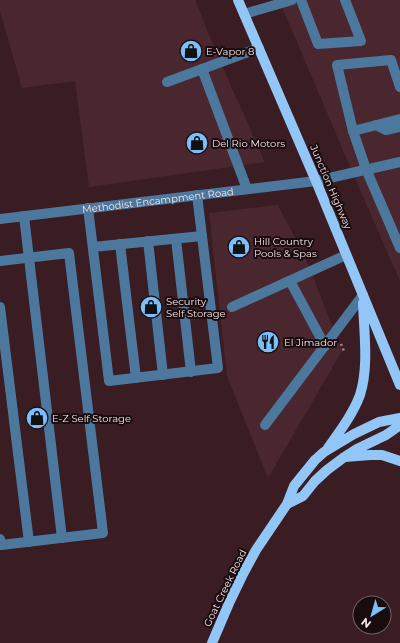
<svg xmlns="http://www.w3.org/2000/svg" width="400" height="643" font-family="Montserrat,sans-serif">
<rect width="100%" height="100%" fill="#3a1d23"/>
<path fill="#4a262e" d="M0,0H195L219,59L265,162L89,187L75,81L22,88L0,11Z
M279,0H400V281L357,183Z
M278,205L306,259L342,351L268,478L227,376L209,213Z"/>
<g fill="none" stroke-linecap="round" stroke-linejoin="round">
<path stroke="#a1888c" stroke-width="2.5" stroke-dasharray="2 3" stroke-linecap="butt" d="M341,344L344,351"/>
<g stroke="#4d789e" stroke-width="10">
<path d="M301,0L318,44L361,41L345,0"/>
<path d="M244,14L292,0"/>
<path d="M202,69L247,189"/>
<path d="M167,82L259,48"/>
<path d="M400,87L391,60L337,65L353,131L366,169L400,248"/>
<path d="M376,125L386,130L400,127"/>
<path d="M353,131L400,119"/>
<path d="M88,208L109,381L218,368L197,195"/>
<path d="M24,216L62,538"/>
<path id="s1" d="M0,219L316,181L400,162"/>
<path d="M176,239L191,372"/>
<path d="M148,241L163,375"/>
<path d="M120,244L136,378"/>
<path d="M93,247L202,236"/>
<path d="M0,261L69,253L103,533L1,545L0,539"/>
<path d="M290,281L325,346"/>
<path d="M0,307L29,542"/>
<path d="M232,307L346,255"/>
<path d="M265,425L363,295"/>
</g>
<path stroke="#92c6f6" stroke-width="10" d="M238,0L316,181L400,385
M328,448C340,431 353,414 360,395C369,367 364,332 363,303
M345,457L370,455H382L400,461
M287,504L303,496L315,481L327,470L343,458L357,449L386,435L400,425
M212,643L230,601L243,574L256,550L287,504L294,486L315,460L324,452L354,434L379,422L400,418"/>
</g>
<defs>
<g id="shop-disc" transform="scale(1.15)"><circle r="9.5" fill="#7cbef9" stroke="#190c0e"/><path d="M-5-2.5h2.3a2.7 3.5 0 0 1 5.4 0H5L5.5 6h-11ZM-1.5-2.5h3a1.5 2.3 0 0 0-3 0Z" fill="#111"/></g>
<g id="restaurant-disc" transform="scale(1.15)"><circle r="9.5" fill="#7cbef9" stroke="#190c0e"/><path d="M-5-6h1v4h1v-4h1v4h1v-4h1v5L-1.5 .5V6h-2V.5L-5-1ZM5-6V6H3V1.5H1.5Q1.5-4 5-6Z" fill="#111"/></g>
</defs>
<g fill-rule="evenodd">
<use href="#shop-disc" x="191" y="51"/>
<use href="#shop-disc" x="197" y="143"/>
<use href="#shop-disc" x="239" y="247"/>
<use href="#shop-disc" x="151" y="307"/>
<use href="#restaurant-disc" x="268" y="342"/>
<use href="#shop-disc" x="37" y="418"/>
</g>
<g text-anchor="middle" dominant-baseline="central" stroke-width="4" stroke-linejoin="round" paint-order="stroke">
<g font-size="10" fill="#f9e4e7" stroke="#190c0e" text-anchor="start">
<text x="206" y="51">E-Vapor 8</text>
<text x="212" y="143">Del Rio Motors</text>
<text x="254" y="241">Hill Country<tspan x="254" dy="12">Pools &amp; Spas</tspan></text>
<text x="166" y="301">Security<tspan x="166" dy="12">Self Storage</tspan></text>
<text x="284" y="342">El Jimador</text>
<text x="52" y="418">E-Z Self Storage</text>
</g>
<g font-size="10" fill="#f9e4e7" stroke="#190c0e">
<text transform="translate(331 187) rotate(67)">Junction Highway</text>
<text stroke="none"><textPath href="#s1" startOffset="159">Methodist Encampment Road</textPath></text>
<text transform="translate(225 588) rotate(-64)">Goat Creek Road</text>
</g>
</g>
<g transform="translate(372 615) rotate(217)"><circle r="19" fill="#190c0e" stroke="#736265"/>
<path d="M0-3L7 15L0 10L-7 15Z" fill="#7cbef9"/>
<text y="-6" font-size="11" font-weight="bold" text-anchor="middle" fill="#f9e4e7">N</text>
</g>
</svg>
